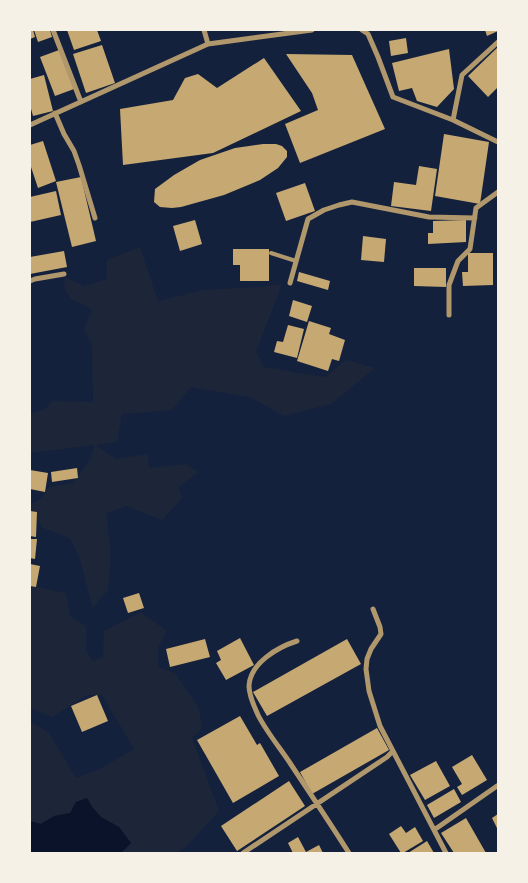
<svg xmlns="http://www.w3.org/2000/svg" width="528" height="883" font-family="'Libre Baskerville',serif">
<rect width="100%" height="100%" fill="#14213d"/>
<path fill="#1d2539" d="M140,247L158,301L203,290L257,287L282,284L256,352L264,367L325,377L346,360L375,368L331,404L284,416L250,397L191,387L172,410L122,414L117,442L96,445L116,459L148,454L149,468L186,464L198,472L179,487L182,498L162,520L127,506L106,513L110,545V567L108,590L93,608L80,560L70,538L43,528L30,508V505L40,499L49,487L74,483L90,459L95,445L30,453V414L45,409L52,401L93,402L92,345L84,329L92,309L71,299L64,288L65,277L84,286L107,279V260Z
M32,586L66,593L70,616L86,626V650L93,661L103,657L104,631L141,612L167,631L158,647V667L175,673L199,708L202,728L192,738L219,811L186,847L176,853H121L131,843L119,827L101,817L92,807L87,798L76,802L70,813L54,816L41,824L30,821V721L49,733L76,778L100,769L134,749L102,695H87L52,717L30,708V593Z"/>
<path fill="#0b132b" d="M87,798L92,807L101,817L119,827L131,843L121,853H30V821L41,824L54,816L70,813L76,802Z"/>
<path fill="#c6a872" d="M30,30H33L35,37L30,39Z
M34,30H50L52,37L38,42Z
M67,30H97L101,41L74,50Z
M485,30H498V31L487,36Z
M406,38L408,53L391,56L389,41Z
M102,45L115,83L86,93L73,54Z
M498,47V87L488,97L468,76Z
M449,49L454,89L437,107L417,101L412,88L399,91L392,63Z
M59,50L74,89L55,96L40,57Z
M286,54L352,55L385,129L300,163L285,124L318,110L312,93Z
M264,58L301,111L213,153L123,165L120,109L173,100L185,78L198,74L217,88Z
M44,75L53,111L33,116L30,105V79Z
M444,134L489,142L480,204L435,196Z
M43,141L56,181L38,188L30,164V145Z
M263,144H276L282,146L287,151V157L278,168L260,180L224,195L181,207L172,208L160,207L154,202L155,189L174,175L200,160L235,148Z
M419,166L437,169L431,211L391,206L394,182L416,185Z
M81,177L96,241L72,247L56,182Z
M305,183L315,211L286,221L276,193Z
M56,191L61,215L30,222V197Z
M195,220L202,244L180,251L173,226Z
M466,220V242L428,244V233H433V221Z
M363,236L386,239L384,262L361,260Z
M233,249H269V281H240V265H233Z
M64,251L67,267L30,274V257Z
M468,253H493V285L463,286L462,272H468Z
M414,268H446V287L414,286Z
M299,272L330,281L328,290L297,281Z
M293,300L312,306L307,322L289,316Z
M309,321L331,328L329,334L345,340L339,361L332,359L328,371L297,361Z
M288,325L304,329L297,358L274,352L277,341L283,342Z
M77,468L78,478L52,482L51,472Z
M30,470L48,473L45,492L30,489Z
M30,511L37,512L36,537L30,536Z
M30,539H37L35,559L30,558Z
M30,564L40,566L36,587L30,586Z
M139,593L144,608L128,613L123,598Z
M240,638L254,665L226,680L216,663L221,660L217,651Z
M205,639L210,657L170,667L166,649Z
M347,639L361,664L267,716L253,692Z
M97,695L108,721L82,732L71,706Z
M240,716L257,745L260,743L279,776L233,803L197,740Z
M377,728L389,750L312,794L300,772Z
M472,755L487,780L462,795L457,787L462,784L452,767Z
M436,761L450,786L425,800L410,775Z
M289,781L305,806L237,851L221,826Z
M454,789L461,802L434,818L427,805Z
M498,814V830L492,818Z
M466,818L486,853H454L441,833Z
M401,826L406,833L415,827L423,841L403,853H401L389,834Z
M298,837L306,852L319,845L323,853H293L288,843Z
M427,841L434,853H408Z"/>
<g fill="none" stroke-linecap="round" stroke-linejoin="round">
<path stroke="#b1986c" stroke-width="4" d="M271,253L296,261"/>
<path stroke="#b1986c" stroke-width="5" d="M53,30L81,102
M204,30L208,44
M362,30L368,34L378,57L393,97L453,120L498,142
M55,113L64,134L74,151L79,165L95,218
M453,120L462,75L498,42
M30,125L208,44L312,30
M30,281L35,279L64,274
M290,283L308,219L324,210L339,205L352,202L429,217L475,218
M449,315V285L458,261L470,249L476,208L498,192
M373,609L380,627L381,634L371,649L367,659L366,669L369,691L380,726L446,853
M297,641C278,647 250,663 249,686C249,696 254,706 258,715C266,731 280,748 290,763C310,793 330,823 349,853
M434,830L497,786
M243,853L387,757L393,751"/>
</g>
<rect width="528" height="883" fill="none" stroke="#f6f1e7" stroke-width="62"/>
</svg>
